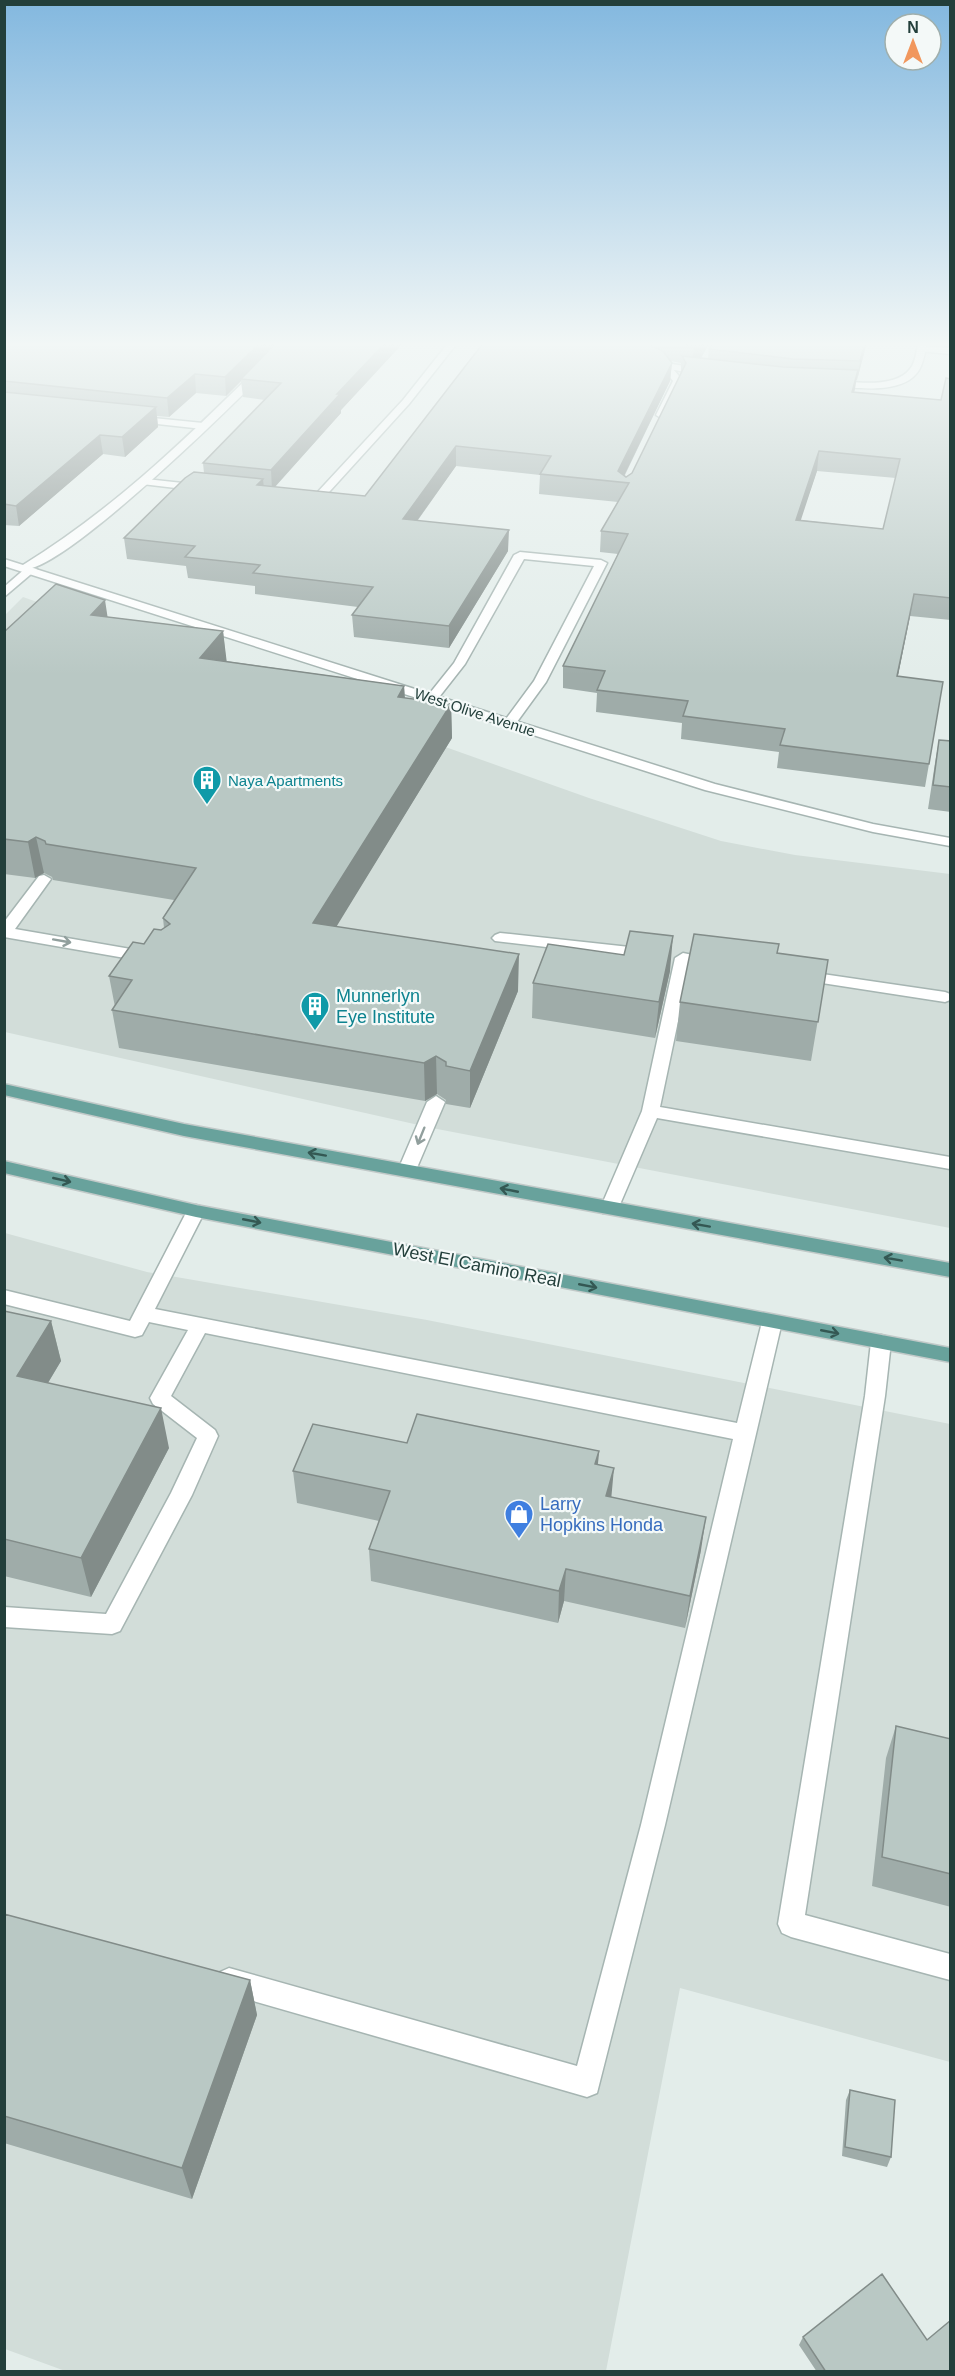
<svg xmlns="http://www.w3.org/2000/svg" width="955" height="2376" font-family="Arial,sans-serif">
<rect width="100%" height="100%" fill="#e3edea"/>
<path fill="#d2ddd9" d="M23,597L589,798L721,841L795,855L950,874V1228L432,1128L5,1032L4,616Z
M5,1233L147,1272L427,1320L950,1424V2062L680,1988L606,2371L68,2372L5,2349Z"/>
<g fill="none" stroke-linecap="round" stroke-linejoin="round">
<g stroke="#a6b5b2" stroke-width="3">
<path id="service" d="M449,342H458L409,404L320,502L299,501V497H313L403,400Z
M921,346L950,348V354L918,351L917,349Z
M652,357L669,364L683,381L666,415L661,418L656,415L673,381L663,368L649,362V358Z
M146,479L201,485L206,488L201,491L142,484V480Z
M520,552L601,560L607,563L546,682L514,726L509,727L503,723L534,681L594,566L524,559L465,664L436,701L432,702L426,698L454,663L514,555Z
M27,567L37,569L4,597V587Z
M44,875L51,879L15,929L148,952L153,954L156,957L153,960L148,962L4,937V922L39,876Z
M500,933L648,949L656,954L648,959L495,941L492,938L495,935Z
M683,953L717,960L720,963L712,968L690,964L660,1107L950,1157V1169L657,1118L618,1209L615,1213H603L600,1209L642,1111L675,958Z
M802,971L945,992L950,994V1000L945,1002L796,979L794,976L796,973Z
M436,1096L445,1102L416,1170L407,1176L401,1174L398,1170L427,1102Z
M196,1205L202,1207L205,1211L155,1309L737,1423L762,1322L765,1317L772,1315L779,1317L782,1322L665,1825L597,2093L587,2097L229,1994L220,1990L216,1981L220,1972L229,1968L577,2066L641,1825L733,1439L205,1333L171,1396L215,1430L218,1436L192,1495L120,1631L112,1634L4,1627V1607L106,1614L171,1493L197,1438L153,1404L150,1398L188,1330L149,1322L142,1335L135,1337L4,1304V1290L130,1321L187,1211L190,1207Z
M881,1335L888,1337L891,1342L885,1396L805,1915L950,1954V1980L791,1937L782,1933L778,1924L865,1396L871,1342L874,1337Z"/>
</g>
<g stroke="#a6b5b2" stroke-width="3">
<path id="minor" d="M919,342H927C925,351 924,362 919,370C904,395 856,388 832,386L827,383L832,380C853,382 895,389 910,369C916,362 916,351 919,342Z
M666,363L703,369L708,372L703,375L663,368L661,366Z
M133,416L203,423L208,426L203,429L130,421L128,419Z
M4,559L715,784L873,824L950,838V846L873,832L705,790L4,566Z"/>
</g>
<g stroke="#a6b5b2" stroke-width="3">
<path id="tertiary" d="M284,342H293C263,378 60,577 23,569V565C122,504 202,423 284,342Z"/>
</g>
<g stroke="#c1c9c8" stroke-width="3">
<path id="primary" d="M4,1084L184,1124L950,1263V1277L184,1136L4,1095Z
M4,1161L196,1205L950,1348V1362L196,1217L4,1173Z"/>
</g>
<use href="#service" fill="#fff" fill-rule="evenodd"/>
<use href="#minor" fill="#fff" fill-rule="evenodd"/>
<use href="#tertiary" fill="#fff" fill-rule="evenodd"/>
<use href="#primary" fill="#68a29c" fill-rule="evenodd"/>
</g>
<path fill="#9faca9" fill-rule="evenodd" d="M4,342H404L341,410V413L275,487L365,496L484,342H710L701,358L708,359L709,349L713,342H867L857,380H856L854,392L941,400L951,379V620L910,616L898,676L929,764L925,787L777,768L779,752L681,739L682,723L596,712L597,693L563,688V666L618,554L600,552L601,531L618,502L539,494L540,475L456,466L418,520L508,551L449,648L354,637L352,615L358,607L255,594V586L188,578L186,566L127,559L124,538L204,473L203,463L265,400L243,397L241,381L226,396L196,393L169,417L157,416L158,427L125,457L103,454L19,526L4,525ZM671,361L681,363V375L632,473L626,477L625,475L670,381L672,363ZM817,471L896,478L883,529L800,520Z
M108,617L223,631L226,661L404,686L405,698L451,704L452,738L336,926L518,991L470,1108L446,1104V1100L437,1094L425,1101L119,1048L112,1010L115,1007L109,976L144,944L164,928L163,918L174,900L53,880L52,877L44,873L35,878L4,874V632Z
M939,740L951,741V812L928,809L935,763Z
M778,953L828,960L811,1061L676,1041L680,1002Z
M624,955L670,971L655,1038L532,1018L533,983Z
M4,1311L51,1321L61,1361L48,1383L169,1448L91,1597L4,1576Z
M407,1443L599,1451L598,1464L611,1497L701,1550L685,1628L564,1601L558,1623L371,1581L369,1549L379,1521L297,1503L293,1471Z
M896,1726L951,1739V1907L872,1886L886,1758Z
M4,1914L250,1980L257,2015L192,2199L4,2143Z
M850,2090L891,2157L887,2167L842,2156L846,2100Z
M803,2337L927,2340L951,2372H817L799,2345Z"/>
<path fill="#828c89" d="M261,342H281L241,379V381L226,396L225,377Z
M386,342H404L341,410V413L272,490L271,470L337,394Z
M699,342H710L701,358L692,365L694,346Z
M865,342H867L857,380L860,361Z
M672,363L670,381L621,482L618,471Z
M858,370L855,389L849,411L852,392Z
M195,374L196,393L169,417L167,398Z
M156,407L158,427L125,457L122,437Z
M100,435L103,454L19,526L16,506Z
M456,446V466L404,539L403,519Z
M819,451L817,471L794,541L796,520Z
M263,479L265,499L257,485Z
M509,530L508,551L449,648V626Z
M914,594L910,616L893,699L897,676Z
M105,600L110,633L91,615Z
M223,631L227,664L200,658Z
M404,686L406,720L398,697Z
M451,704L452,738L316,960L313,923Z
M36,837L44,873L35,878L28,842Z
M673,936L670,971L655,1038L659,1002Z
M519,954L518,991L470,1108V1071Z
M436,1056L437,1094L425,1101L424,1063Z
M51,1321L61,1361L28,1416L17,1376Z
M161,1408L169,1448L91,1597L81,1558Z
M599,1451L596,1484L595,1464Z
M614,1468L611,1501L606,1496Z
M706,1517L701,1550L685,1628L690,1596Z
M566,1569L564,1601L558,1623L559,1591Z
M250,1980L257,2015L192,2199L182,2168Z"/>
<path fill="#b9c8c4" stroke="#828c89" stroke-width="1.5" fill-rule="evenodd" d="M4,342H261L225,377L195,374L167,398L4,381Z
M277,342H386L337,394H340L271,470L203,463L281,383L241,379Z
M484,342H643L663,351L672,363L618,471L626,477L632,473L686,363L682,356L783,367L858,370L852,392L941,400L946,378L951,379V598L914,594L897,676L943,682L929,764L780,745L785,729L683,716L688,701L597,690L605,671L563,666L628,534L601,531L629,483L540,474L551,456L456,446L403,519L509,530L449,626L352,615L373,587L253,573L260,565L185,557L195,546L124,538L185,478L194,472L263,479L257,485L365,496ZM819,451L900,459L883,529L796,520Z
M668,342H699L694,346Z
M713,342H865L860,361L793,359L709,349Z
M4,392L156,407L122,437L100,435L16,506L4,504Z
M56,584L105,600L91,615L223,631L200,658L404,686L398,697L451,704L313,923L519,954L470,1071L446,1066V1062L436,1056L424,1063L112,1010L132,980L109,976L133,942L144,944L154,929L161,930L170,924L163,918L196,868L46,844L45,841L36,837L28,842L4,839V632Z
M939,740L951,741V787L933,785Z
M630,931L673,936L659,1002L533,983L548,944L624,955Z
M694,934L779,944L777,953L828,960L818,1022L680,1002Z
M4,1311L51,1321L17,1376L161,1408L81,1558L4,1539Z
M417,1414L599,1451L595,1464L614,1468L606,1496L706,1517L690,1596L566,1569L559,1591L369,1549L390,1491L293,1471L313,1424L407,1443Z
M896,1726L951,1739V1874L882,1857Z
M4,1914L250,1980L182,2168L4,2116Z
M850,2090L895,2100L891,2157L845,2147Z
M882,2274L927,2340L951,2320V2372H826L803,2337Z"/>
<defs><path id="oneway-shaft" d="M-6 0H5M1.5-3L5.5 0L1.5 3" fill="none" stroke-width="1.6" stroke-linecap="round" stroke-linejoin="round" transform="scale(1.5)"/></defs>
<g stroke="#919f9d">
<use href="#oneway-shaft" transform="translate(62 941) rotate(10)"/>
<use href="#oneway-shaft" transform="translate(421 1136) rotate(112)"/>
</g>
<g stroke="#345853">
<use href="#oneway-shaft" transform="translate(317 1154) rotate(-170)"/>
<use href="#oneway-shaft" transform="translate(62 1180) rotate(13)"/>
<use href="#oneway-shaft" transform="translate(509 1190) rotate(-169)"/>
<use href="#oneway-shaft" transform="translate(252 1221) rotate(11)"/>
<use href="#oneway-shaft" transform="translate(701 1225) rotate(-170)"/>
<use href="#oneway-shaft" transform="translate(893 1259) rotate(-170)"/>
<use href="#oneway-shaft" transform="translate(588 1286) rotate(11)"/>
<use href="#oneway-shaft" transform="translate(830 1332) rotate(11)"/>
</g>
<linearGradient id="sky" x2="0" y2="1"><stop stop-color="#83b8df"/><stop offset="0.51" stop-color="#f2f7f6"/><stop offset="1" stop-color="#f2f7f6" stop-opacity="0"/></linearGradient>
<rect width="955" height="675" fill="url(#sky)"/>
<defs>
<g id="building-pin" transform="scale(1.5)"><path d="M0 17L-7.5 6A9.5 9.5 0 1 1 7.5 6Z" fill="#0f9aa8" stroke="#f4f9f8"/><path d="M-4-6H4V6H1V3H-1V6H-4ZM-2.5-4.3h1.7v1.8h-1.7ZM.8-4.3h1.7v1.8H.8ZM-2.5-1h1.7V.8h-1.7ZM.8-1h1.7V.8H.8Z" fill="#fff"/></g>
<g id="shop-pin" transform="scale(1.5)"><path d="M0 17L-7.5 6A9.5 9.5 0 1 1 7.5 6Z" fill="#3f7fe0" stroke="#f4f9f8"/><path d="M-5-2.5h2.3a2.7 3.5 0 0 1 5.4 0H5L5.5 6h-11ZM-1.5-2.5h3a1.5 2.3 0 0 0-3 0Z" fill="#fff"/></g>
</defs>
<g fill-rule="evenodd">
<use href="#building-pin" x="207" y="780"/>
<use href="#building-pin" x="315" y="1006"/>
<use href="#shop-pin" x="519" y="1514"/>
</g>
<g text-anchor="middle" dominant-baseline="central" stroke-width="4.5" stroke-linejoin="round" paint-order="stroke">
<g font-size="15" fill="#233f3b" stroke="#f4f9f8">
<text transform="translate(475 712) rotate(18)">West Olive Avenue</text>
</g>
<g font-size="15" fill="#0d838f" stroke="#f4f9f8" text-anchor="start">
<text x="228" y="780">Naya Apartments</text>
</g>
<g font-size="18" fill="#0d838f" stroke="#f4f9f8" text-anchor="start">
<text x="336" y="996">Munnerlyn<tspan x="336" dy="21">Eye Institute</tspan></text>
</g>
<g font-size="18" fill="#233f3b" stroke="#f4f9f8">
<text transform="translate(477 1265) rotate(11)">West El Camino Real</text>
</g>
<g font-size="18" fill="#366cbe" stroke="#f4f9f8" text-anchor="start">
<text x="540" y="1504">Larry<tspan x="540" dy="21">Hopkins Honda</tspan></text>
</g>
</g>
<rect width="955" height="2376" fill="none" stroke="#233f3b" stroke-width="12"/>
<g transform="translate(913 42)"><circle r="28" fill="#f4f9f8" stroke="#a0afac" stroke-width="1.5"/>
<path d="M0-4.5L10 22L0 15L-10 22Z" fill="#f1975d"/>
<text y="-9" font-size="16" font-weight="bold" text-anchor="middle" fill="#233f3b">N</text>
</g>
</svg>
